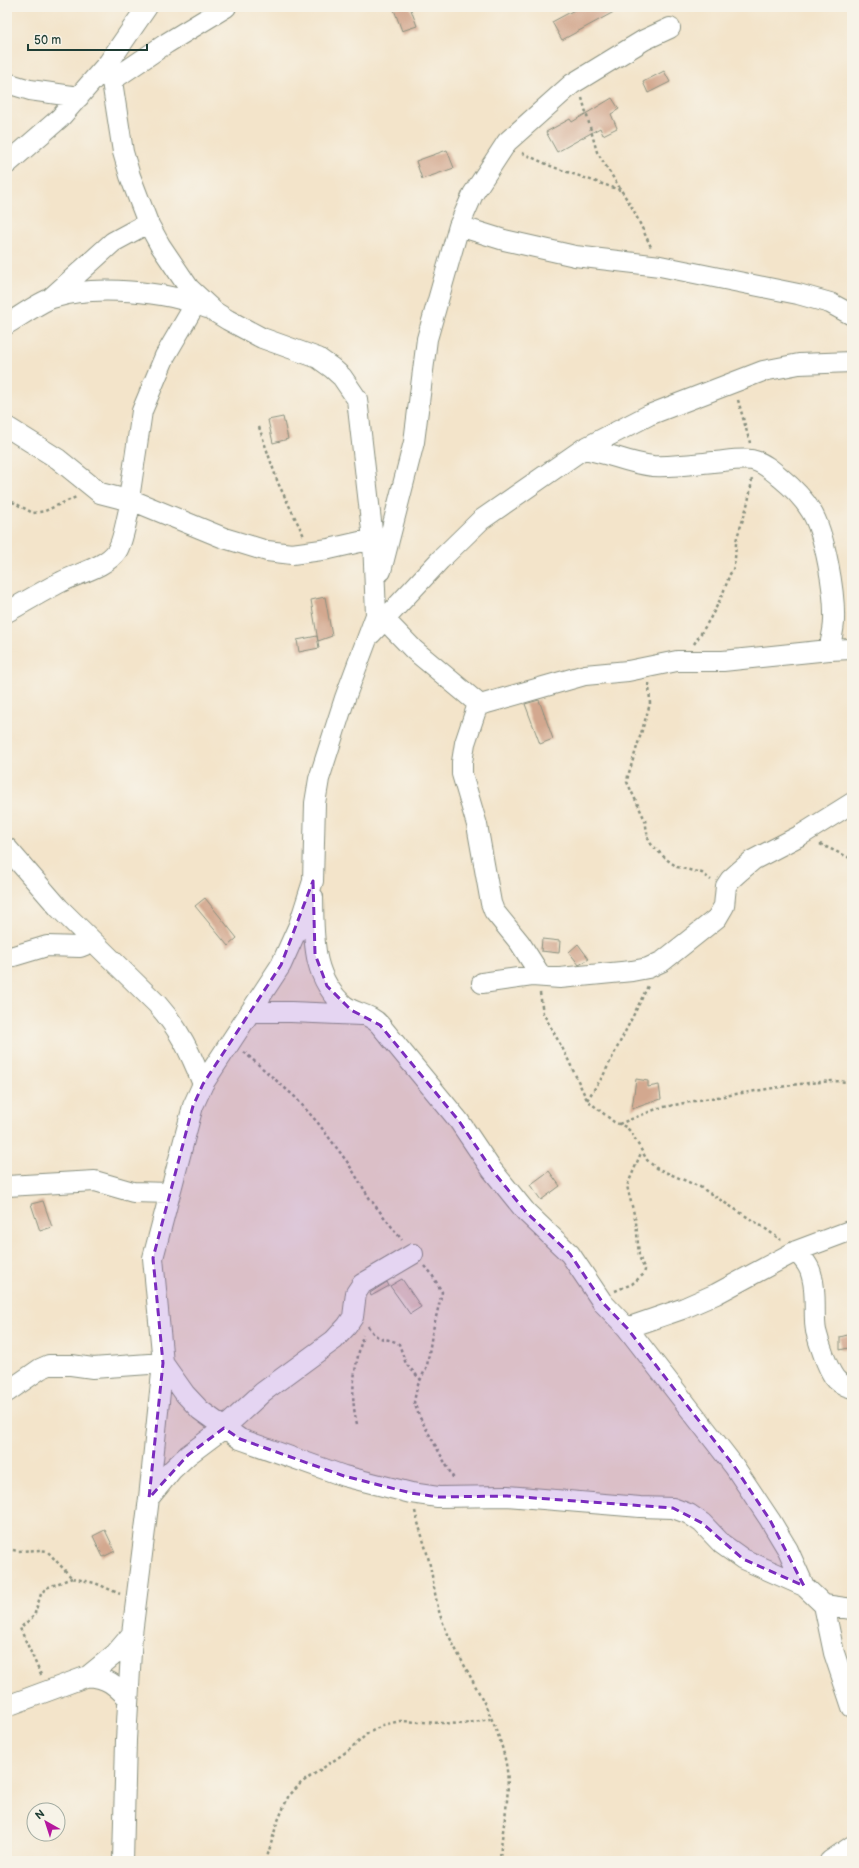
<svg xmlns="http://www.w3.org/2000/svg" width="859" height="1868" font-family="'Balsamiq Sans',sans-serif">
<rect width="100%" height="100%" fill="#f7f3e8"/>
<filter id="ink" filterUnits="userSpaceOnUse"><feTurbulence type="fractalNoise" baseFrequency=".025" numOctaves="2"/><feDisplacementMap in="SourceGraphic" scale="8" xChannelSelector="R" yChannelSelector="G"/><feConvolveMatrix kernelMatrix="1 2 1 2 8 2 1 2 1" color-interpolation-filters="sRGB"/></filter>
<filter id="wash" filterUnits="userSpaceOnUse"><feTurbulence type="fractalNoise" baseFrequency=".012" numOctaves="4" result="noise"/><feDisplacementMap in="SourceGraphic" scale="16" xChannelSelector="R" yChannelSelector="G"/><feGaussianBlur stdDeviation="0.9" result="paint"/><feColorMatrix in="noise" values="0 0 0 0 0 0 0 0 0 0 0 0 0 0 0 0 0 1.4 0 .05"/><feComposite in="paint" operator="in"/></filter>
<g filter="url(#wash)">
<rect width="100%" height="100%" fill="#f3e4ca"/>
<g id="blocks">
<path fill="#d3a88f" d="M393,7H410L417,26L402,31Z
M580,7H623L562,40L552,22Z
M664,71L670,82L648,93L643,82Z
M612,98L619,109L611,114L617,128L603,135L600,128L557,152L546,132L570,119L572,122Z
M447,150L454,168L422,179L416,161Z
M283,417L288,439L273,443L268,420Z
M325,597L332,636L318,641L311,600Z
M317,636L319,648L299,652L297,640Z
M539,700L553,739L540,744L525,704Z
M205,898L237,938L228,946L195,906Z
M542,939L560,941L559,953L541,951Z
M578,944L589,959L579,965L569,952Z
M636,1079L648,1081V1087L659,1085L661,1099L632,1109Z
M549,1171L560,1186L541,1200L530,1185Z
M43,1201L52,1227L40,1231L31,1204Z
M402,1279L421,1307L410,1314L390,1286Z
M387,1282L389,1286L371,1296L370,1293Z
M851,1334L852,1347L840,1350V1337Z
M105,1530L115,1551L103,1557L93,1536Z"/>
</g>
</g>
<g filter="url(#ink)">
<use href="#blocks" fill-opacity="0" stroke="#89907f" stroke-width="1"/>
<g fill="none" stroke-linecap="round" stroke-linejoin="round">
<g stroke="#89907f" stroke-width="22">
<path id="minor" d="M109,62L123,152L130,176L148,223L160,245L189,288L215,312L228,320L262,338L318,358L332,368L342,377L357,399L373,539L376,615L345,698L319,779L315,803L313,881L299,925L281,965L203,1084L193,1106L153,1258L163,1363L149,1498L132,1634L126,1740L123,1861
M111,81L167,43L226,7
M7,83L30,90L79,97
M7,164L60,118L109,62L147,7
M459,226L504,240L575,256L660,266L798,294L830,303L852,315
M51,298L113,242L148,223
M7,324C19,317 40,302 52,298C94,284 167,291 207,308
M7,427L58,459L100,493L131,501
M583,449C607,452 629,464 653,466C673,467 693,464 713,462C726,461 740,458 752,460C763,462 773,471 781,478C792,487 803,498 811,511C825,533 835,593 834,620C834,630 831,640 829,650
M129,499L224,538L267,551L292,554L329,549L373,539
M381,571L414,442L427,339L459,226L473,194L507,142L572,84L644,40L670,28
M7,612C25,602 43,591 61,582C78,573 105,568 117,551C124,540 127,515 131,501L129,499L142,411L165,356L196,303
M385,620L414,650L480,705L585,675L628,671L677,661H723L829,650L852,649
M371,634L440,560L481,520L583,449L649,415L763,371L799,364L852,362
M478,704L465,743L462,762V774L477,825L491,903L494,911L520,943L541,976
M7,848L59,908L157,1004C180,1030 190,1052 203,1084
M313,897C314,937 311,977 345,1006C356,1014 371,1014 380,1025L459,1121L492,1170L526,1212L570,1254L603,1303L627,1328L734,1466L770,1520L788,1550L804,1586L824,1605L834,1653L852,1707
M7,958L47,946L80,947L93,942
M482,983L532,976L560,978L632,971L648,968L663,961L717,918L724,906L726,886L730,880L740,871L753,860L801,835L852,803
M252,1012H291L361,1015
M7,1186L95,1181L133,1192L170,1193
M796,1251C803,1259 810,1266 812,1277C817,1295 813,1314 816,1331C819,1343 827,1367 834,1377C838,1383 845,1386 852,1388
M627,1328L682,1309L716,1294L796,1251L852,1230
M7,1392L40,1369L49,1365H71L93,1368L163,1363L185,1394L200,1410L240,1439L344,1476L411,1493L438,1497L507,1496L640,1507L673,1508L689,1514L702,1523L722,1544L743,1559L804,1586
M149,1498L172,1470L188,1455L224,1428L263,1392L334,1340L347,1326L353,1317L356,1293L362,1284L413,1254
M824,1605L852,1609
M88,1676C108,1678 114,1684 128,1698
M7,1706L88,1676L115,1654L132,1634
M830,1861L852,1846"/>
</g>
<path stroke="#89907f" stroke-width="2.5" stroke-dasharray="3 3" stroke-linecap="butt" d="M582,98L597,152L633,209L651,247
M522,153L553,167L620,190
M738,400L750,443
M259,427L278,483L304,536
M7,499L33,513L45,511L76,497
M694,644C708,623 722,600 729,576C731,572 734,569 734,565C736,556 735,547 737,537C744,517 750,499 752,478
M649,683L650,704L628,776L627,782L645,820L648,838L651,844L666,859L677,867L702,873L711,880
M820,844L852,859
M540,993L543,1013L565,1053L587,1100L614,1122L626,1127L631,1132L647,1160L656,1168L700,1187L763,1227L781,1240
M244,1052L295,1097L318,1123L348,1163L370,1199L402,1240
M587,1100L603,1076L648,986
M619,1124L659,1108L705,1099L799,1084L832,1081L852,1082
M425,1266L431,1273L442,1292L432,1334L427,1366L417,1387L414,1402L419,1416L454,1479
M615,1291L632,1284L644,1274L645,1270L639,1256L636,1222L627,1186L641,1153
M368,1326C378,1344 387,1336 399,1344L406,1364L421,1380
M357,1424C349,1392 355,1367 363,1335
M415,1511C419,1528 425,1544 429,1561C434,1582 435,1603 443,1623C463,1669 497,1714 506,1764C512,1796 501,1829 500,1861
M7,1549L18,1551L40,1550L47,1551L72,1578L95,1583L120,1594
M41,1675L20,1628L34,1616L41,1594L46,1588L72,1578
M266,1861L277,1823L288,1797L301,1783L352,1748L367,1734L383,1725L400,1721L463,1724L490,1719"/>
<use href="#minor" stroke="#fff" stroke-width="20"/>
</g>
</g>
<path fill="#7b2cbf" fill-opacity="0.2" stroke="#7b2cbf" stroke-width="3" stroke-dasharray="8 5" stroke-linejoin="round" d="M313,881L315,954L327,986L351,1010L380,1025L459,1121L492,1170L526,1212L570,1254L603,1303L627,1328L734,1466L770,1520L804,1586L743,1559L702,1523L673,1508L507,1496L438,1497L411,1493L344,1476L240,1439L224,1428L188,1455L149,1498L163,1363L153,1258L193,1106L203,1084L281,965Z"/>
<rect width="859" height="1868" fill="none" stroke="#f7f3e8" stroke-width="24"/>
<g transform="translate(46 1822) rotate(321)"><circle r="19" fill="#f7f3e8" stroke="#a1aaa0"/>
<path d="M0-3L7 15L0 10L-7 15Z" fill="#b5179e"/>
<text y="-6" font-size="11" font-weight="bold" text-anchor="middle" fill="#1f3d34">N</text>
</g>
<path d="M28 44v6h119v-6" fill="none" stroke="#1f3d34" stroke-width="2"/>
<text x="34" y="44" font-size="12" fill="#1f3d34" stroke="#f7f3e8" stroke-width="3" paint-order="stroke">50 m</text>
</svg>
